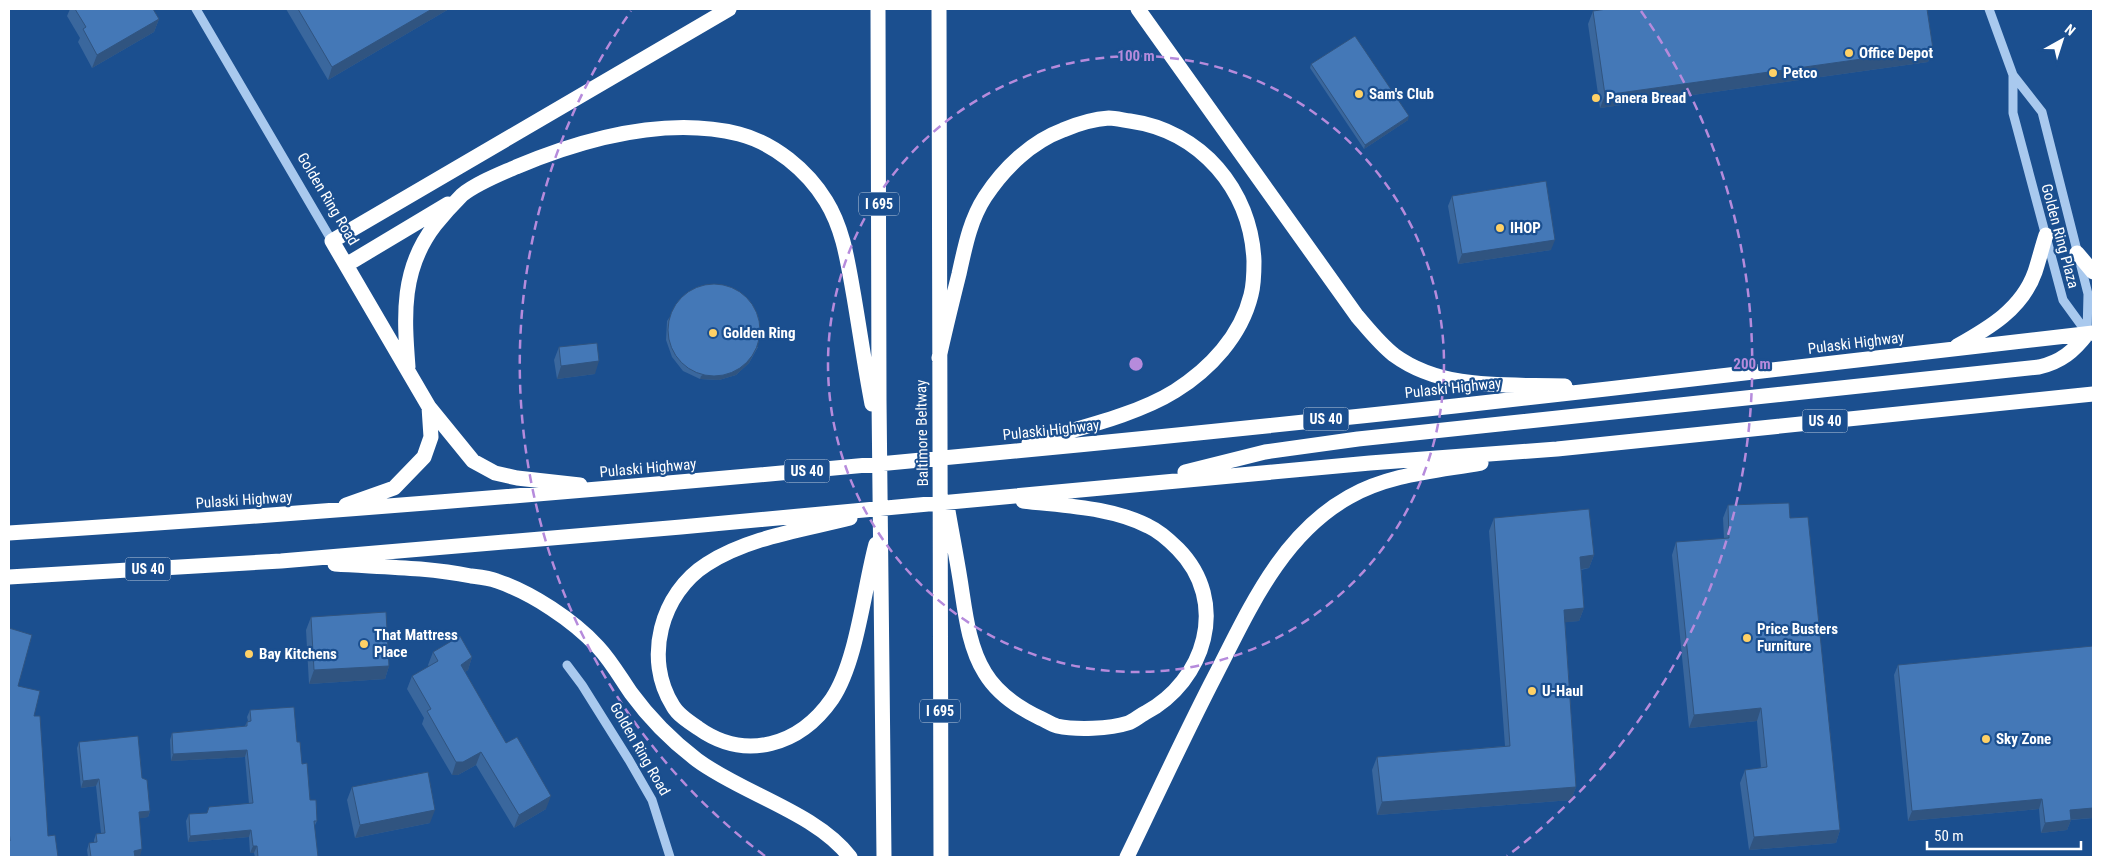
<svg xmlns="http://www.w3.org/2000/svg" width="2102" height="866" font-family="'Roboto Condensed',sans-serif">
<rect width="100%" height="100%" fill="#1b4f8f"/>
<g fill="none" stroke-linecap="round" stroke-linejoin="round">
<path stroke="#a9c9ee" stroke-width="9" d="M196,9L332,241
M1989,9L2013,75L2042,112L2088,294L2087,334
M2013,75V113L2063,300L2087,333
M567,665L582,685L629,760L652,800L670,857"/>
<path stroke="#fff" stroke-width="15" d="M878,9L879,400L884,857
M939,9L941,857
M1138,9L1357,316C1369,330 1380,344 1394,355C1443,391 1507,384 1565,386
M2077,253L2093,272
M346,265L448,204
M1957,346C1989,328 2022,309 2035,272C2039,260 2042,247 2046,235
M939,358C945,330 952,302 959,274C965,247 970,220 985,197C1004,168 1031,142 1063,130C1077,124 1093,119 1109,118C1115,118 1123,120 1130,121C1201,131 1251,190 1254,261C1254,271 1254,284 1251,295C1241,336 1210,369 1175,391C1135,416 1074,429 1029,443
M408,367C404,315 401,269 435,225C443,215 453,204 462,195C477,183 498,175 516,167C583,139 666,116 739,134C774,143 807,170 826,201C844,230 848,264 854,297C860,332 865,368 872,404
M1185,472L1265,452L1358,439L2039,367C2061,362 2074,351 2087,334
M580,485L517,478L495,473L473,461L429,407L332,241L729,9
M346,505L394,488L424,457L431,437L429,407
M947,505C951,529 956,554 960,579C965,610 968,646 985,673C997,693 1019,708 1040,718C1045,720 1051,724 1057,726C1076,730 1110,729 1128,723C1134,721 1139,716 1145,713C1205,681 1230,602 1178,549C1170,541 1159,531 1148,526C1111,507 1064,506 1023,501
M850,518C803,530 749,537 707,564C661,593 643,659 673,706C678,715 689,722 698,728C746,762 800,745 832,699C857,662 864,588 876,544
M9,533C492,502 974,458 1455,406C1668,383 1881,356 2093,333
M335,564C380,567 426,567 471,576C479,577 489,578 497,581C532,593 573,620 598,647C611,661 620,677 631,693C650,719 672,741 697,760C743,794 815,812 850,857
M9,577L281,561L681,527L1370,463L1557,449L2093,394
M1127,857C1156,797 1184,736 1215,676C1249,610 1281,535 1349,497C1389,474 1437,471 1481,463"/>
</g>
<path fill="#3a679d" d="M70,9H153L159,19L154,32L92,68L78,42L80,38L67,16Z
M286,9H449L328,80Z
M1593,11L1933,49L1928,62L1600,108L1588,24Z
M1311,64L1408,120L1364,149L1310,68Z
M1452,196L1551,250L1458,264L1448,206Z
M669,318L758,347L749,363L736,375L719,380L700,379L683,371L672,357L666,340L667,321Z
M559,347L595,374L557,379L554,360Z
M1728,505L1790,518L1840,830L1836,843L1749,850L1740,783L1745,770L1761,768L1757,721L1689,728L1672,555L1676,542L1724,539L1723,518Z
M1494,518L1594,555L1589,568L1581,570L1584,608L1579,621L1565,622L1576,787L1571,800L1377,815L1372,770L1377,757L1505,746L1489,531Z
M311,617L389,666L385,679L309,684L306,630Z
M433,652L472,657L468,670L465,672L506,743L546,809L514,828L476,765L458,775H452L422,724L424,718L407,689L412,676L429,667L428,665Z
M1898,665L2093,818L2071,820L2067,830L2041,833L2039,809L1908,821L1894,675Z
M250,710L297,742L310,800L317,821L314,827L318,857H255L254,853H250L249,837L188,842L186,821L189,814L207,813L249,804L245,757L171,761L170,740L172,733L245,726L247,722L248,721L247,717Z
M79,742L142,778L150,811L148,817L140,818V856L135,857H88L87,850L89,843H94V840L96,834L101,833L96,786L81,788L77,748Z
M352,787L430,823L355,838L347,800Z"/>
<path fill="#305480" d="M432,9H449L328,80L332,67Z
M159,19L154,32L92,68L97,55Z
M1933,49L1928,62L1600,108L1605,95Z
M1409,116L1408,120L1364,149L1365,145Z
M1555,240L1551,250L1458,264L1462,254Z
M759,343L749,363L736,375L719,380L700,379L701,376Z
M599,361L595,374L557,379L561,366Z
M1594,555L1589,568L1575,570L1580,557Z
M1584,608L1579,621L1559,623L1564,610Z
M472,657L468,670L456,678L461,665Z
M389,666L385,679L309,684L314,670Z
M1761,708L1757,721L1689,728L1694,715Z
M247,750L245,757L171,761L173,754Z
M481,752L476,765L458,775H452L456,762Z
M99,779L96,786L81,788L83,781Z
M1576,787L1571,800L1377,815L1382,802Z
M551,796L546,809L514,828L519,815Z
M2042,799L2039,809L1908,821L1912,811Z
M2093,808V818L2066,820L2070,810Z
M435,810L430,823L355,838L360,825Z
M150,811L148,817L137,819L139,812Z
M2071,820L2067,830L2041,833L2045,823Z
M251,830L249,837L188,842L190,836Z
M1840,830L1836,843L1749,850L1754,837Z
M253,846H257L254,853H250Z
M142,849L140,856L132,857L134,851Z"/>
<path fill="#4478b7" stroke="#305480" d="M75,9H153L159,19L97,55L83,29L86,27Z
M298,9H432L332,67Z
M1607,9H1927L1933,49L1605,95L1593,11Z
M1355,36L1409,116L1365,145L1311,64Z
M1546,181L1555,240L1462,254L1452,196Z
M668 330a46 46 0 1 1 92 0a46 46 0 1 1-92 0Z
M597,343L599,361L561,366L559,347Z
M1789,503L1790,518L1808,517L1840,830L1754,837L1745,770L1767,767L1761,708L1694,715L1676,542L1729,538L1728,505Z
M1589,509L1594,555L1580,557L1584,608L1564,610L1576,787L1382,802L1377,757L1510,746L1494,518Z
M386,612L389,666L314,670L311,617Z
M9,628L32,635L18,686L40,691L34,716H40L48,836L55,835L58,857H9V841H10L9,830Z
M460,636L472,657L461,665L506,743L517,737L551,796L519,815L481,752L463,762H456L427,711L431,709L412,676L438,661L433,652Z
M2093,646V808L2070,810L2071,820L2045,823L2042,799L1912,811L1898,665Z
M294,707L297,742H300L302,764L307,763L310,800H316L317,821H314L318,857H258L257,846H253L251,830L190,836L189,814L207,813L209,807L253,803L247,750L173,754L172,733L247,726V722L251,721L250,710Z
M138,736L142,778L147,780L150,811L139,812L142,849L134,851L135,857H91L89,843L97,842L96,834L105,833L99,779L83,781L79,742Z
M428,772L435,810L360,825L352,787Z"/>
<g fill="none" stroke="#b68bdc" stroke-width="2.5" stroke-dasharray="9 6">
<circle cx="1136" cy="364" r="308"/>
<path d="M765 856A616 616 0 0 1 631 11M1641 11A616 616 0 0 1 1507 856"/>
</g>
<g fill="#ffd166" stroke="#1b4f8f" stroke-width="2">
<circle cx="1849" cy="53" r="5"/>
<circle cx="1773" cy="73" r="5"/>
<circle cx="1359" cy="94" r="5"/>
<circle cx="1596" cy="98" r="5"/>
<circle cx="1500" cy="228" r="5"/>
<circle cx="713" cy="333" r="5"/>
<circle cx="1747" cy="638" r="5"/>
<circle cx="364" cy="644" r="5"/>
<circle cx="249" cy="654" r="5"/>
<circle cx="1532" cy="691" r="5"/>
<circle cx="1986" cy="739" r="5"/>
</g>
<g text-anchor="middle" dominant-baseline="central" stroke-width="4.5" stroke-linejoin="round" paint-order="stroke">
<g fill="#1b4f8f" stroke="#bbcadd" stroke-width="1">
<rect x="859" y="192.5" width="40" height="23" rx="4"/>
<rect x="1303.5" y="407.5" width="45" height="23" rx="4"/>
<rect x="1802.5" y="409.5" width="45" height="23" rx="4"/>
<rect x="784.5" y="459.5" width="45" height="23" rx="4"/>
<rect x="125.5" y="557.5" width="45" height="23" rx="4"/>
<rect x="920" y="699.5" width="40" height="23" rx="4"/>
</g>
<g font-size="14" font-weight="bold" fill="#fff">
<text x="879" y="204">I 695</text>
<text x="1326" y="419">US 40</text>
<text x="1825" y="421">US 40</text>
<text x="807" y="471">US 40</text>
<text x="148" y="569">US 40</text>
<text x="940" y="711">I 695</text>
</g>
<g font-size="15" font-weight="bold" fill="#fff" stroke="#1b4f8f" text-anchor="start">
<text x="1859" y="53">Office Depot</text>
<text x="1783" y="73">Petco</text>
<text x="1369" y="94">Sam's Club</text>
<text x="1606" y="98">Panera Bread</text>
<text x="1510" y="228">IHOP</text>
<text x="723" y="333">Golden Ring</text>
<text x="1757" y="629">Price Busters<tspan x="1757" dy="17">Furniture</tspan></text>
<text x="374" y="635">That Mattress<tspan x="374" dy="17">Place</tspan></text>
<text x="259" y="654">Bay Kitchens</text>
<text x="1542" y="691">U-Haul</text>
<text x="1996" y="739">Sky Zone</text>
</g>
<g font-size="15" fill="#fff" stroke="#1b4f8f">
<text transform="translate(328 199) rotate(59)">Golden Ring Road</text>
<text transform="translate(2060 236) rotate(75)">Golden Ring Plaza</text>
<text transform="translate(1856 343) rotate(-7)">Pulaski Highway</text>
<text transform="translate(1453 388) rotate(-6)">Pulaski Highway</text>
<text transform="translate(1051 430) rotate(-6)">Pulaski Highway</text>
<text transform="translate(922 433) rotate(-91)">Baltimore Beltway</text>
<text transform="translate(648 468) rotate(-5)">Pulaski Highway</text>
<text transform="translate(244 500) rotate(-4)">Pulaski Highway</text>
<text transform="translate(640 749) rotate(60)">Golden Ring Road</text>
</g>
</g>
<circle cx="1136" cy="364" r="8" fill="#b68bdc" stroke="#1b4f8f" stroke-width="2.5"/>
<g font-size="15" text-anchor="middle" font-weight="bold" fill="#b68bdc" stroke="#1b4f8f" stroke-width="4.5" stroke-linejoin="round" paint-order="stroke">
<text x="1136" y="61">100 m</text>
<text x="1752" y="369">200 m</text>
</g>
<rect width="2102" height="866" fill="none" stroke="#ffffff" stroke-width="20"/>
<g transform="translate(2062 40) rotate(39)" stroke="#1b4f8f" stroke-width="4" paint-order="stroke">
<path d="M0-4L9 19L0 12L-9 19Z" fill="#ffffff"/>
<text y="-8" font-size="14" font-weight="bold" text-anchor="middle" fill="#ffffff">N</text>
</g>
<path d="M1927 841v8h154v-8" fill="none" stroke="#ffffff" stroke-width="2.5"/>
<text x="1934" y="841" font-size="15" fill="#ffffff" stroke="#1b4f8f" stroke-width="4" paint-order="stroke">50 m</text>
</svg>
